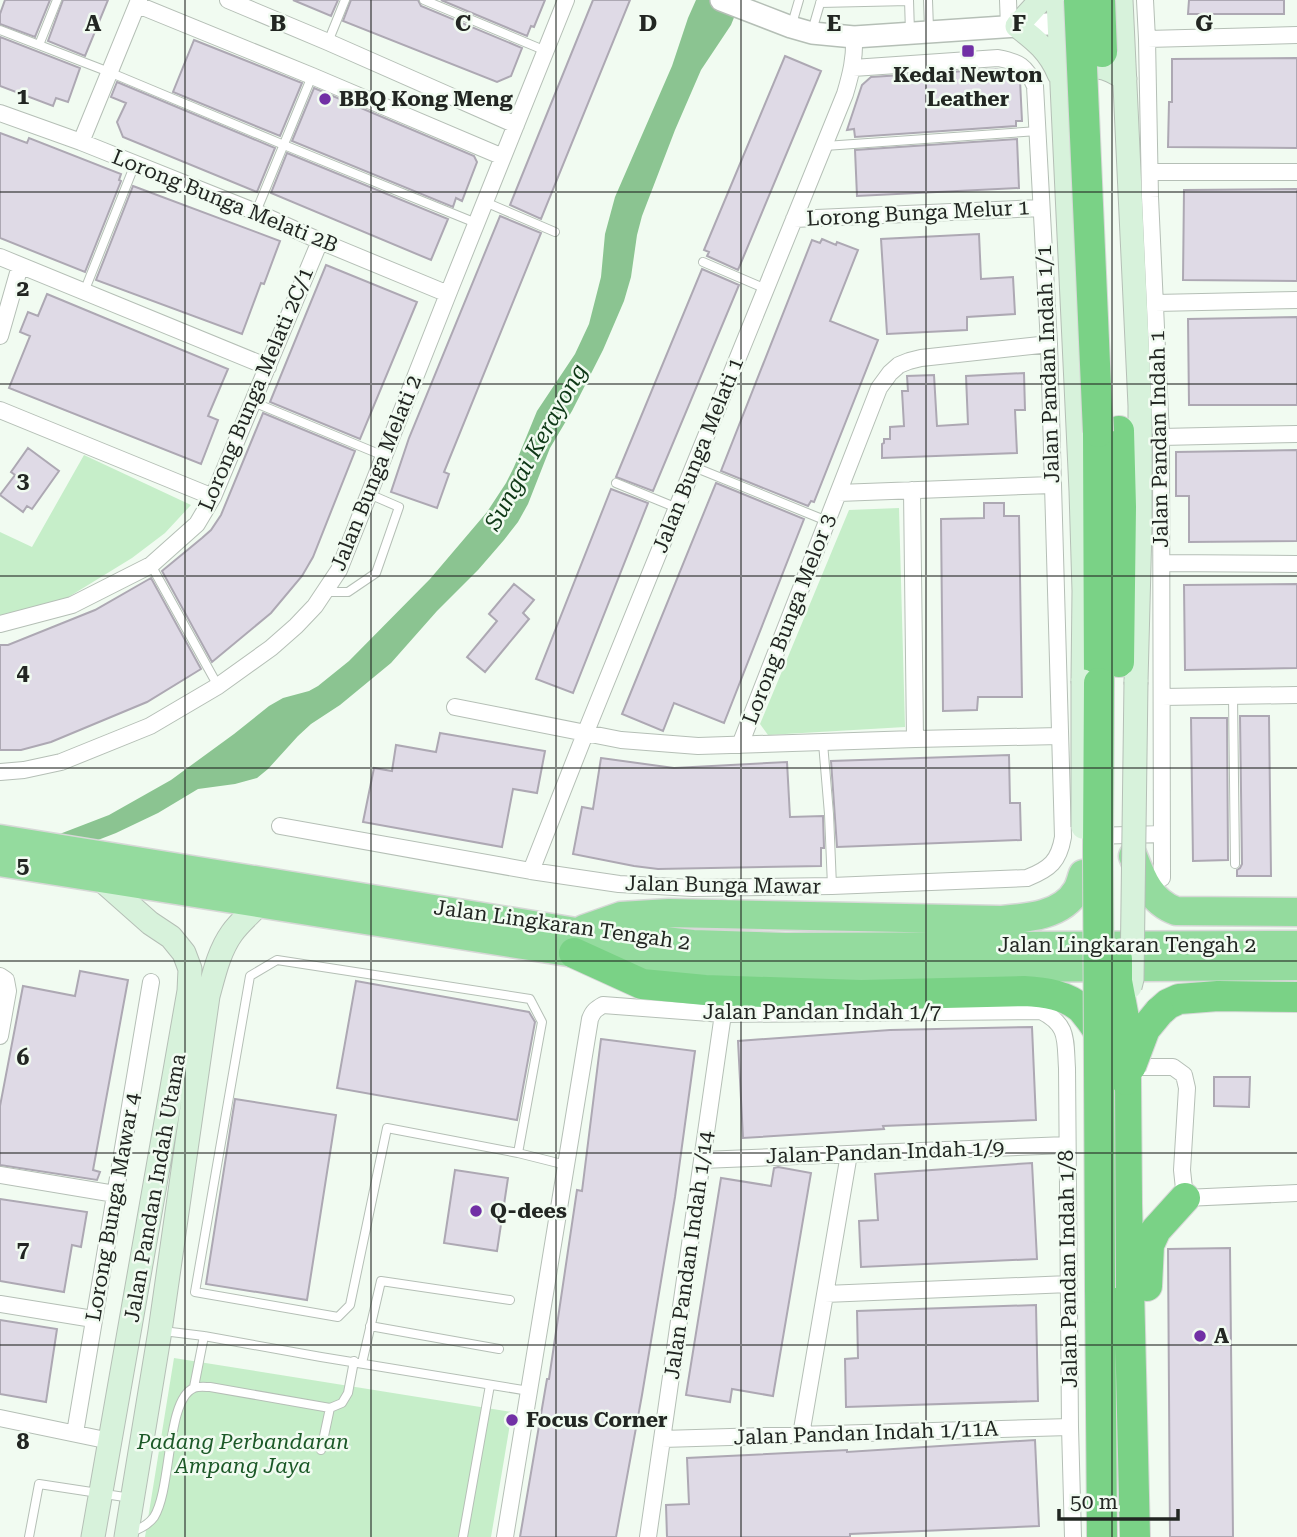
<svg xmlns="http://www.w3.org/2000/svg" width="1297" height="1537" font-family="'Roboto Serif',serif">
<rect width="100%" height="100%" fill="#f1fbf1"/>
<path fill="#c6eec9" d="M84,455L191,505L165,533L132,558L62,601L0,620V532L32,547Z
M899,508L905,727L768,735L760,724L849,510Z
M174,1358L512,1412L491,1537H145Z"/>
<path fill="#8bc491" d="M696,0H741L731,25L701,70L675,130L642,216L637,235L631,277L624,301L603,350L572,411L550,448L528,504L518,522L504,540L478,570L437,611L391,663L340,705L311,724L298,736L268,769L257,778L235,784L198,789L158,813L116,833L80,847L44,840L109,815L171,780L234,734L269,706L283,698L309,691L318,686L349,661L430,579L487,512L506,483L514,467L537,411L575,354L589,324L601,277L605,234L615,197L672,66L688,18Z"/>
<path fill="#dfdae6" stroke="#ada8b3" stroke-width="2" d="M5,0H50L35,37L0,24V14Z
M63,0H108L85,56L48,41Z
M293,0H338L331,16Z
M351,0H418L421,6L522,48L511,76L497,82L343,21Z
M441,0H545L534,27L531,26L527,36Z
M593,0H630L541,219L510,205Z
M1189,0H1284V14H1188Z
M0,37L80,68L68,102L56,98L53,106L0,86Z
M194,40L302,83L280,136L173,92Z
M785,56L821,71L738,270L707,256L709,252L704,250Z
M1297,58V148L1168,147L1169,102H1172V59Z
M997,69L1012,73L1020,80L1022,121H1016V126L855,137L854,129L847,130L862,85L871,77Z
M117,82L275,148L257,192L123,137L117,122L126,103L111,97Z
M314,88L474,156L477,162L462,201L456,198L453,207L292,141Z
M0,133L27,143L29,138L121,174L119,180L121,181L85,272L0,238Z
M1017,139L1019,188L857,196L855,150Z
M287,153L448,219L431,260L271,193Z
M133,186L280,241L264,284L261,283L242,334L96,280Z
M1297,189V281L1183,280L1184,190Z
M500,216L541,233L444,472L449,474L437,508L391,492L409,438Z
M979,234L981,279L1013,277L1015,314L967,317V330L887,334L881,239Z
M822,239L836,245L837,242L858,250L830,321L878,340L814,502L811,501L808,506L721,471L812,240L820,243Z
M326,265L417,302L360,439L270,402Z
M702,269L739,285L653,491L616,477Z
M47,294L228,369L208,416L218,420L201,464L9,388L30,336L20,332L28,312L38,316Z
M1297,317V405H1189L1188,319Z
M1024,373L1025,410H1015L1017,453L882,458V444L884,443V439H890V427L904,426L902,391H908L907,376L934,375L937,426L968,424L966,376Z
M263,413L355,451L313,557L302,576L271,613L212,662L162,571L202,538L211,530L221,515Z
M28,448L59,471L32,509L27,506L23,512L0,495L15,475L11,472Z
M1297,450V541L1189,542V496H1176V452Z
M716,483L804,519L724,723L674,703L663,731L622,714Z
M611,489L648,503L573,693L536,679Z
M984,503H1004V516H1019L1022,697H978L977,710L943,711L941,519L984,518Z
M151,578L201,669L147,702L51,742L21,750H0V645H8L95,610Z
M514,584L534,600L523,613L529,619L485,672L467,657L497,621L489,614Z
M1297,584V668L1185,670L1184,585Z
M1240,716H1269L1271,876H1237V870L1240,868L1242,864Z
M1191,718H1227L1228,860L1193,861Z
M440,733L545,751L537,793L513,789L502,847L363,822L374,768L392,771L396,745L436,752Z
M1009,755L1010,803H1020L1021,840L837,847L831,761Z
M601,758L674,768L787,762L790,817L823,816L824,848H821V866L658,869L634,866L573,854L582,807L593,809Z
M80,971L128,980L93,1170L100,1172L97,1180L0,1165V1106L23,986L75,996Z
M356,981L529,1012L535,1022L517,1120L337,1088Z
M1032,1027L1036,1120L883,1126L884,1129L743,1138L738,1041L890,1030Z
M601,1039L695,1051L675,1197L642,1395L616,1537H520L547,1379H549L577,1190L582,1191Z
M1214,1077H1250L1249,1107L1214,1106Z
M235,1099L336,1115L307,1300L206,1284Z
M1032,1163L1037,1259L861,1267L859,1221L878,1220L875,1174Z
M778,1167L811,1173L773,1396L732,1389L730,1402L686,1395L721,1178L771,1186L774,1168Z
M455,1170L508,1178L497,1251L444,1243Z
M0,1199L87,1212L81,1247L72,1245L64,1292L0,1281Z
M1230,1248L1233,1537H1170L1168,1249Z
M1036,1305L1038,1401L846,1407L845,1359L858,1358L857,1311Z
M0,1320L57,1329L46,1402L0,1394Z
M1035,1440L1039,1526L850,1534V1537H667L666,1505L689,1504L687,1458L847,1450V1452Z"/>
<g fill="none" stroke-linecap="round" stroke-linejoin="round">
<g stroke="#b5bfb6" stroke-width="10">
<path id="service" d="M424,0L546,51
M909,0L910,32
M928,0L929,29
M820,3L909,1
M792,24L799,0
M0,30L109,72L284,145L476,223
M812,31L821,0
M328,42L345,0
M39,45L57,0
M825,146L1038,131
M485,202L555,232
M256,212L312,76
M703,262L766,289
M84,292L135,164
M253,402L384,456
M694,467L827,521
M616,483L677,508
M151,565L218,686
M326,592H348L376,573L399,507L369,494
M1233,696L1235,864
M823,743L829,814L832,886
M518,1153L542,1022L530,999L277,960L250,976L195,1292L338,1317L350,1305L387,1128L518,1153L566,1165
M370,1326L499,1349
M163,1331L204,1336L321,1357L529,1391
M362,1363L381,1281L510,1300
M194,1387L204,1336
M321,1450L330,1408
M131,1532C140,1529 148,1525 154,1517C172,1489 166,1399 194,1388C198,1386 206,1387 210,1387L330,1408L342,1403L348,1393L354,1361
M29,1537L39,1484L131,1498
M463,1537L490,1385"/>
</g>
<g stroke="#b5bfb6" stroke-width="18">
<path id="minor" d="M228,0L328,42L516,125
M1008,0L1009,27
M1145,0L1147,39L1150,197L1161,437L1162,878
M138,5L312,76L503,157
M1147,39L1297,35
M0,113L81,142L256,212L320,241L448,294
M81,142L139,0
M1150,172H1297
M794,219L1041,208
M0,257L268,367
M1155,303L1297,300
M0,336L20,266
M0,410L213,497
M1161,437L1297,434
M912,490L915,739
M838,493L1052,485
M1162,563L1297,564
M0,624L72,605L151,565L197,524L213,497L320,241
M1162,697L1297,695
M455,707L621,740L698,746L915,739L1060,736
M740,745L879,388L890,373L899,365L909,361L921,358L1049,344
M0,772L24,770L61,762L150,726L218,686L271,648L296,626L315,606L339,570L448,294L566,0
M280,826L531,871L619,884L693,888L832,886L1027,878C1050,869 1059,861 1063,837L1049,344L1035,86C1026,66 1019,62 998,58L853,68
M1093,836L1162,834
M531,871L585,734L845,94C851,74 855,57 854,37
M0,976L6,980L8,991L0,1036
M1127,1067H1173L1184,1075L1187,1088L1182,1170L1185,1198L1297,1193
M702,1160L1067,1145
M0,1175L115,1194
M825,1294L1069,1284
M0,1304L93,1319
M0,1418L110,1441
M75,1433L151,982
M801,1435L849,1154
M662,1439L1070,1427
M505,1537L590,1019C593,1011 596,1009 603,1005L723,1014L1041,1011C1069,1025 1065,1040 1067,1068L1070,1427L1073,1537
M648,1537L723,1014"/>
</g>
<g stroke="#b5bfb6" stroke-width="24">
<path id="tertiary" d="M721,0L791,27L812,33L854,37L1077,22"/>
</g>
<g stroke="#b5bfb6" stroke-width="25">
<path id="secondary" d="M1041,0L1017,26C1036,40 1050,52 1059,74
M1058,0L1081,491L1084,591L1083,681
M1121,0L1140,406V527L1136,682
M1069,76C1091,63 1104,64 1125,79
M93,1537L189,991L190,969L184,953L171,937L150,923L98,877
M126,1537L160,1331L208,996C214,974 219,951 232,933C239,923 250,914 259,904"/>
</g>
<g stroke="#d7d8d7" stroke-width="31">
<path id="trunk" d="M0,839L576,932L693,944L785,947L1297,945
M1133,856C1142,879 1151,902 1176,911L1297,912
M0,862L574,953L690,966L785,969L1297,966
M584,929L621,916L669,913L1000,920C1027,918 1062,916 1077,890C1080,885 1081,879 1083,874"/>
</g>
<g stroke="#d7d8d7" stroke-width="32">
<path id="motorway" d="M1098,432L1099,683
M1119,662L1121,507L1119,431
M574,953L642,984L705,990L861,995L1024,991C1045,992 1066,995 1082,1009C1088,1016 1094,1024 1099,1032
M1159,1012L1168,1004L1179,999L1218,996L1297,997
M1126,1080L1127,1203L1135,1537
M1147,1286L1149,1245L1156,1230L1185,1198
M1100,1288L1102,1537"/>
</g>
<use href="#service" stroke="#fff" stroke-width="8"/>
<use href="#minor" stroke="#fff" stroke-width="16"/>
<use href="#tertiary" stroke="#fff" stroke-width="21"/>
<use href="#secondary" stroke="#d7f2db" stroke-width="23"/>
<use href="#trunk" stroke="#94db9e" stroke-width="28"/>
<use href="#motorway" stroke="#7ad286" stroke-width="30"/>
<g stroke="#b5bfb6" stroke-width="25" stroke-linecap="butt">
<path id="secondary-bridge" d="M1083,827V681
M1130,987L1132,979L1136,682"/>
</g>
<g stroke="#d7d8d7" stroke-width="32" stroke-linecap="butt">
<path id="motorway-bridge" d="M1079,0L1098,432
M1100,0L1102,52
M1099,683L1098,850L1100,1288
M1117,959V981L1124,1018L1126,1080
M1131,1066L1145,1029L1159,1012"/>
</g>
<use href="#secondary-bridge" stroke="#d7f2db" stroke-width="23"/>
<use href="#motorway-bridge" stroke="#7ad286" stroke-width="30"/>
</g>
<path fill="none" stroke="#222622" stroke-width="2" stroke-opacity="0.55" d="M185,0V1537M371,0V1537M556,0V1537M741,0V1537M926,0V1537M1112,0V1537M0,192H1297M0,384H1297M0,576H1297M0,768H1297M0,961H1297M0,1153H1297M0,1345H1297"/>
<g fill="#7130a5" stroke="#f1fbf1" stroke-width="2.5">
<rect x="961" y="44" width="14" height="14" rx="3.5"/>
<circle cx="325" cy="99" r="7"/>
<circle cx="476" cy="1211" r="7"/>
<circle cx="1200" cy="1336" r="7"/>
<circle cx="512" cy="1420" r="7"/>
</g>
<g text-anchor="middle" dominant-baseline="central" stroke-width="5" stroke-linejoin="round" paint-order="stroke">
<g font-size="21" font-weight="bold" fill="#222622" stroke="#f1fbf1" text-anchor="start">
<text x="968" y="75" text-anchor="middle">Kedai Newton<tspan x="968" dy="24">Leather</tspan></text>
<text x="339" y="99">BBQ Kong Meng</text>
<text x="490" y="1211">Q-dees</text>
<text x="1214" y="1336">A</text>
<text x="526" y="1420">Focus Corner</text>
</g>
<g font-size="21" fill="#222622" stroke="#f1fbf1">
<text transform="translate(225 201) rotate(22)">Lorong Bunga Melati 2B</text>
<text transform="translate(918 213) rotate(-3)">Lorong Bunga Melur 1</text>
<text transform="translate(1048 364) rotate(-92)">Jalan Pandan Indah 1/1</text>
<text transform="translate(256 389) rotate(-67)">Lorong Bunga Melati 2C/1</text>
<text transform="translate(1159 439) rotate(-91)">Jalan Pandan Indah 1</text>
<text transform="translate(698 455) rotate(-68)">Jalan Bunga Melati 1</text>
<text transform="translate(376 473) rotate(-68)">Jalan Bunga Melati 2</text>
<text transform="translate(789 619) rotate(-69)">Lorong Bunga Melor 3</text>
<text transform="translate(723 885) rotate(1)">Jalan Bunga Mawar</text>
<text transform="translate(562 925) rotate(8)">Jalan Lingkaran Tengah 2</text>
<text x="1127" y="945">Jalan Lingkaran Tengah 2</text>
<text x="822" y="1012">Jalan Pandan Indah 1/7</text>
<text transform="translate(885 1152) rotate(-2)">Jalan Pandan Indah 1/9</text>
<text transform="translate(155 1188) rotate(-80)">Jalan Pandan Indah Utama</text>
<text transform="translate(113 1207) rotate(-80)">Lorong Bunga Mawar 4</text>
<text transform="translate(689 1255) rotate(-82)">Jalan Pandan Indah 1/14</text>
<text transform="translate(1068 1269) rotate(-91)">Jalan Pandan Indah 1/8</text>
<text transform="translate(866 1433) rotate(-2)">Jalan Pandan Indah 1/11A</text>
</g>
<g font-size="21" font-style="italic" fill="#1b5827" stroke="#f1fbf1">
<text x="243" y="1442">Padang Perbandaran<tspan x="243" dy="24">Ampang Jaya</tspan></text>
</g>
<g font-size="23" font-style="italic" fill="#0e3816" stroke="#f1fbf1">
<text transform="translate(536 447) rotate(-61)">Sungai Kerayong</text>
</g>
</g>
<g font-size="23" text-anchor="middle" font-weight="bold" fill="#222622" stroke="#f1fbf1" stroke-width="5" stroke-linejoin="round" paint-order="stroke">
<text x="93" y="31">A</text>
<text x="278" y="31">B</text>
<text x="463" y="31">C</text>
<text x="648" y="31">D</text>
<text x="834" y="31">E</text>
<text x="1019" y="31">F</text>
<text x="1204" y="31">G</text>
<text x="23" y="104">1</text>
<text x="23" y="296">2</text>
<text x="23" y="488">3</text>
<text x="23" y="680">4</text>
<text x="23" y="873">5</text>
<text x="23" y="1065">6</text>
<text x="23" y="1257">7</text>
<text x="23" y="1449">8</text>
</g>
<path d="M1059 1509v10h119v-10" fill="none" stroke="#222622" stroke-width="3.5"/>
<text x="1070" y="1509" font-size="21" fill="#222622" stroke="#f1fbf1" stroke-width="5" paint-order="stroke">50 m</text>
</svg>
